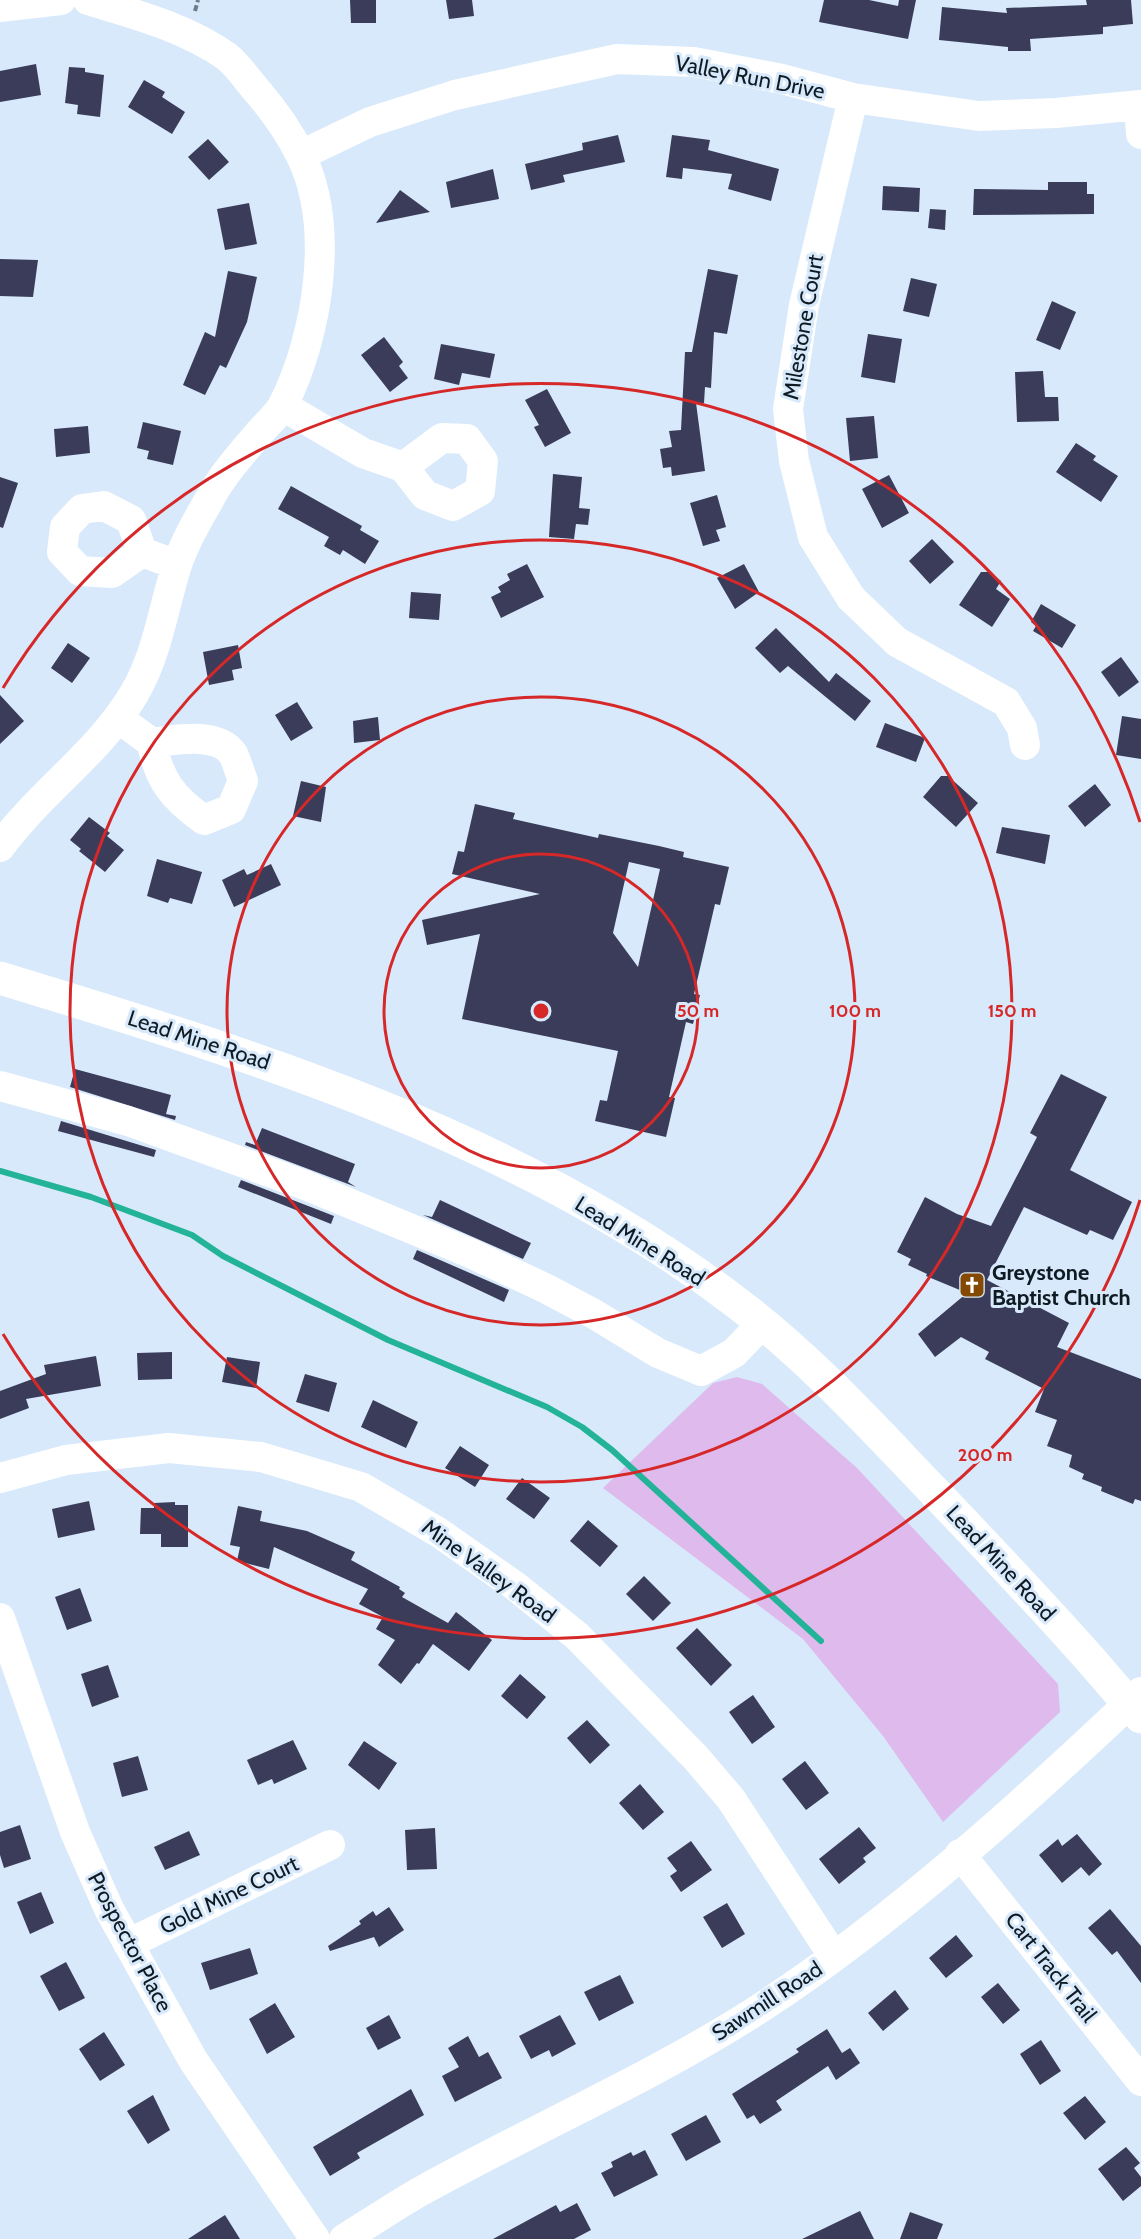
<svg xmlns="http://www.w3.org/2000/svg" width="1141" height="2239" font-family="Cabin,sans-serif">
<rect width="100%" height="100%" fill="#d7e9fa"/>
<path fill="#debbec" d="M737,1377L762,1384L857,1468L1058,1684L1060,1712L943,1822L883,1736L803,1639L603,1488L713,1383Z"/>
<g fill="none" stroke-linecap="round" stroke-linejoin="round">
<path stroke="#22b398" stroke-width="6" d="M0,1171L91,1197L192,1235L223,1256L388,1340L547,1407L582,1427L612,1450L821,1641"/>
</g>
<path fill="#3a3c59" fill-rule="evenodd" d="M350,0H376V23H351Z
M446,0H472L474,16L449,19Z
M824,0H869L898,6L899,0H916L908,39L819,22Z
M1086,0H1131L1133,24L1103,27V34L1030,39L1031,51H1008V47L939,40L942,7L1007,13L1006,8L1087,5Z
M36,64L41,95L0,102V71Z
M69,67L85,68V72L104,75L100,117L77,114L78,105L65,103Z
M144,80L165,92L162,97L185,112L172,134L128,107Z
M618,135L625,162L563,175L565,182L531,190L525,164L583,150L582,143Z
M672,135L710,140L708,150L779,169L771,201L728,189L732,174L683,168L682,179L666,177Z
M208,139L229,162L209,180L188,157Z
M493,169L499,199L451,208L446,182Z
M1048,182H1087V194H1094V214L973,215L974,189L1048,190Z
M883,186L920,188L919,212L882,210Z
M400,190L430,212L376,223Z
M249,203L257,244L225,250L217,209Z
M930,209L946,210L945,230L928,228Z
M0,259L38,260L33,297L0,296Z
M708,269L738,275L727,334L714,332L711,388L705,387L704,403H696L705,471L672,476L671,467L663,468L660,449L672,447L669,431L681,430L685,352H692Z
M228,271L257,277L247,322L226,368L220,365L205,395L183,385L205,332L215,337Z
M911,278L937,284L929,317L903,311Z
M1052,301L1076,312L1060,350L1036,340Z
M868,334L902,339L895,383L861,377Z
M384,337L403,362L399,366L408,378L390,392L361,355Z
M441,344L495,354L490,378L462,373L459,385L434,379Z
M1043,371L1045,397H1058L1059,421L1017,422L1015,372Z
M547,389L571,433L545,447L534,427L539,425L525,400Z
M874,416L878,458L850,461L846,418Z
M143,422L181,431L173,465L147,459L149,451L137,448Z
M88,426L90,453L56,457L54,429Z
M1076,443L1096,456L1093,460L1118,476L1101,502L1056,472Z
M553,474L582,477L579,508L590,509L588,525L576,524L574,539L549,537Z
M889,475L909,513L882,528L862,489Z
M0,477L18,483L3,528L0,527Z
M291,486L362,526L360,530L379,541L365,564L343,550L340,555L324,546L329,537L278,509Z
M717,495L726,527L716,530L720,541L703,546L690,503Z
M932,539L954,562L930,584L909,561Z
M527,564L544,597L501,618L491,597L501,592L498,587L510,580L507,574Z
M744,564L759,592L735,609L717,578Z
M981,572H988L1001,581L996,589L1010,599L992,627L959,605Z
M411,592L441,594L439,620L409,618Z
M1041,604L1076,625L1062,648L1033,631L1036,626L1031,622Z
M776,628L829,682L836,673L871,701L855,721L788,666L780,673L755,648Z
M68,643L90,658L72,683L51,668Z
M238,645L242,668L232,670L234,680L209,685L203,652Z
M1121,657L1139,682L1119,697L1101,672Z
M0,695L24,721L0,744Z
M297,702L313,728L291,741L275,715Z
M1122,716L1141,719V759L1116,755Z
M378,717L380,740L354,743L353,721Z
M885,723L925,738L916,762L876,747Z
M941,776H948L978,803L956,827L923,797Z
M301,781L326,787L321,822L293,816Z
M1095,784L1111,805L1085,827L1068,806Z
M475,804L515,813L513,819L598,838L599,834L659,846L684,852L683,857L729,867L720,905L715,904L694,994L700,995L693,1024L686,1022L669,1097L675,1098L666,1137L595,1121L600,1100L607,1101L618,1051L462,1019L480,934L427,945L422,920L540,894L452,874L458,851L464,852ZM629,862L660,869L638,967L613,933Z
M89,817L110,833L107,836L124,850L105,872L79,851L81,849L70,840Z
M1002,827L1050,835L1045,864L996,853Z
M157,859L202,872L192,904L170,898L168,903L147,896Z
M271,864L281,885L234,907L222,880L244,869L247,875Z
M75,1069L171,1095L166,1114L176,1116L175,1120L70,1087Z
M1061,1074L1107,1097L1070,1170L1132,1202L1113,1240L1090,1230L1087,1235L1024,1207L987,1280L1069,1323L1057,1347L1141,1379V1501L1135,1499L1133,1504L1101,1491L1102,1487L1082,1479L1084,1474L1069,1467L1072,1455L1047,1446L1057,1420L1035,1412L1044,1389L985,1359L989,1352L961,1337L935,1357L918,1334L967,1293L926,1276L927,1274L908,1265L911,1259L897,1252L925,1197L957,1214L991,1226L1037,1137L1030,1133Z
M61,1121L156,1150L154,1157L58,1131Z
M262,1128L355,1164L348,1182L356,1187L245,1145L246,1142L255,1145Z
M241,1180L334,1216L331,1224L238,1187Z
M440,1200L531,1243L523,1259L423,1215L432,1217Z
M417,1250L509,1290L504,1302L413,1259Z
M172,1352V1379L138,1380L137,1353Z
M96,1356L101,1386L26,1399L29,1408L0,1419V1391L46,1374L44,1365Z
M227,1357L260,1362L256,1388L222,1382Z
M305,1374L337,1383L329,1412L296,1402Z
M373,1400L418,1422L406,1448L361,1427Z
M460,1446L489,1465L475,1487L445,1468Z
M522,1478L550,1498L534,1519L506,1499Z
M89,1501L95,1530L58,1538L52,1509Z
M175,1502V1505H188V1547H161V1534H140L141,1508H154V1503Z
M238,1506L262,1511L260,1521L307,1531L355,1552L351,1560L400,1587L399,1589L405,1593L402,1597L448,1623L456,1612L492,1640L469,1671L433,1644L419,1664L417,1663L401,1684L378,1665L395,1640L376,1629L383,1617L359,1604L368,1589L274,1547L269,1569L237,1561L240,1547L230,1545Z
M588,1520L618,1546L600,1567L570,1541Z
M644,1576L671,1603L653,1621L626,1594Z
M80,1588L92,1621L67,1630L55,1597Z
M697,1628L732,1665L711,1686L676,1648Z
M108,1665L119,1697L92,1707L81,1674Z
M520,1674L546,1697L527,1719L501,1696Z
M753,1695L775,1727L752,1744L729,1712Z
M587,1720L610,1745L590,1764L567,1738Z
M293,1740L307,1769L274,1784L272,1779L258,1785L247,1760Z
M364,1741L397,1763L379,1790L348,1765Z
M138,1756L148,1790L122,1797L113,1763Z
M805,1761L829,1793L806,1810L782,1779Z
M640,1784L664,1812L643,1830L619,1803Z
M20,1825L31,1859L4,1868L0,1855V1832Z
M859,1827L876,1848L863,1858L866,1862L839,1884L819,1859Z
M435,1828L437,1869L407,1870L405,1830Z
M189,1831L200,1855L165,1870L154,1847Z
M1077,1834L1102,1864L1089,1876L1081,1867L1062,1883L1039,1855L1058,1839L1062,1846Z
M691,1841L712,1870L681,1892L670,1876L677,1871L667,1858Z
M41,1892L54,1923L30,1934L17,1902Z
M727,1903L745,1934L722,1948L703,1917Z
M389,1907L404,1930L379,1947L374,1937L330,1951L328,1946L361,1924L359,1921L373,1911L376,1916Z
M1110,1909L1141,1946V1983L1117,1951L1112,1955L1088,1928Z
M956,1935L973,1956L946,1978L929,1958Z
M250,1948L258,1974L210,1990L201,1963Z
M66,1962L85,1998L59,2011L40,1976Z
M620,1975L634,2003L599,2021L584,1992Z
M998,1983L1020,2010L1003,2024L981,1997Z
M895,1990L909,2009L883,2031L868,2013Z
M275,2003L295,2037L267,2054L249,2019Z
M389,2015L401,2038L378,2050L366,2028Z
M560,2015L576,2044L552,2057L549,2050L531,2059L519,2036Z
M827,2029L842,2053L850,2048L860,2063L836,2080L828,2066L776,2101L782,2110L760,2124L754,2115L747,2119L732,2094L799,2052L796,2049Z
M104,2032L125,2065L100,2081L79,2049Z
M468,2036L479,2057L488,2052L502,2078L455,2102L442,2076L459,2067L448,2048Z
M1041,2040L1061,2071L1040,2085L1020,2054Z
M411,2089L424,2115L357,2153L360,2158L330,2176L313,2147Z
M153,2095L170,2130L148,2144L127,2111Z
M1085,2096L1106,2122L1085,2140L1063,2113Z
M706,2115L721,2142L686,2161L671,2134Z
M1126,2147L1140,2163L1134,2168L1141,2177V2186L1123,2201L1098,2169Z
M645,2150L658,2175L614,2197L601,2173L613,2167L611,2162L631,2152L633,2156Z
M577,2203L591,2230L574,2239H493L556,2205L560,2212Z
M860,2211L874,2239H802Z
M910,2212L943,2224L937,2239H900Z
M225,2215L240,2239H188Z"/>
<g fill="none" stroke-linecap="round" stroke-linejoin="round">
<path stroke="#6e7c89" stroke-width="4" stroke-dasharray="6 3" stroke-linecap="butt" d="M195,11L198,0"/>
<path stroke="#fff" stroke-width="30" d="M0,7L61,0
M853,98L804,305L788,409L794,461L813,537L851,598L897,642L1006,702L1022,728L1025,745
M1139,106L1141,134
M301,155L370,122L455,95L617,59L694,62L782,79L853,98L979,116L1056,113L1141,105
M283,406L363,453L403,467L425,495L453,506L480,491L483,461L467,439L442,438L403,467
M142,552L112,573L80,571L62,552L65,527L82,509L104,506L131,520L142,552L177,565
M118,718L152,743C159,781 173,798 204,820L231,809L243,781C240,773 237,762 233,754C218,731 174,740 152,743
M0,847C40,792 99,753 134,694C157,655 163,610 176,568C183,545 197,521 209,500C222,475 242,453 260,432C268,423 279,414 284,403C318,334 336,225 300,154C289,132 274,111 258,92C248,81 238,65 226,56C184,27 137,15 88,0
M0,1086L128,1121L305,1185L470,1253L547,1289L594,1314L658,1353L701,1371L734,1353L762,1324
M0,1478L66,1460L169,1448L261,1457L361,1487L438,1532L515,1586L577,1636L696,1758L731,1799L834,1957
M0,1618L75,1832L109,1909L193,2060L315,2239
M960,1854L1141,2081
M128,1944L330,1845
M344,2239C370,2223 396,2205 423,2190C535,2128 654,2077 762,2007C895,1920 1026,1801 1141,1692"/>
<path stroke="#fff" stroke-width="33" d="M0,978C256,1056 522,1138 737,1303C798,1349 852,1405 905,1461C964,1523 1024,1585 1081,1649C1102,1672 1120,1695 1141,1717"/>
</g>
<g fill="none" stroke="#d62828" stroke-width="3">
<circle cx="541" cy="1011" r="157"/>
<circle cx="541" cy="1011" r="314"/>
<circle cx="541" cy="1011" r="471"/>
<path d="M1140 1200A628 628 0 0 1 3 1334M3 688A628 628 0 0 1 1140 822"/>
</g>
<defs>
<g id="church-square" transform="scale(1.35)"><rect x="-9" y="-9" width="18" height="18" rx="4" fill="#844902" stroke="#d7e9fa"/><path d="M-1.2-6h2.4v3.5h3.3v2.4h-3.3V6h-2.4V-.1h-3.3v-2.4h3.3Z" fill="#fff"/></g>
</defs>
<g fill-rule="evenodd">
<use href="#church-square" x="972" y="1285"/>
</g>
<g text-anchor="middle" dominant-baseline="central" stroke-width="6" stroke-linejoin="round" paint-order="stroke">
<g font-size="22" fill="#0f1a23" stroke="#d7e9fa">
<text transform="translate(750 77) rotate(11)">Valley Run Drive</text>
<text transform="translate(803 327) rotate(-80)">Milestone Court</text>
<text transform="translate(199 1040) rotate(18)">Lead Mine Road</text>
<text transform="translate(640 1241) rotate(32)">Lead Mine Road</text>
<text transform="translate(1001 1563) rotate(47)">Lead Mine Road</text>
<text transform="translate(489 1571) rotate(36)">Mine Valley Road</text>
<text transform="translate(229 1895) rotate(-26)">Gold Mine Court</text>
<text transform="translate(130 1942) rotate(62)">Prospector Place</text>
<text transform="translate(1051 1967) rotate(52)">Cart Track Trail</text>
<text transform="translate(767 2001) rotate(-33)">Sawmill Road</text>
</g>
<g font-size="22" font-weight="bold" fill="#0f1a23" stroke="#d7e9fa" text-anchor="start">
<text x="992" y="1272">Greystone<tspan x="992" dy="25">Baptist Church</tspan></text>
</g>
</g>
<circle cx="541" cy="1011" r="9" fill="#d62828" stroke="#d7e9fa" stroke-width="3"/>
<g font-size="18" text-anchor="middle" font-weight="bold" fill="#d62828" stroke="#d7e9fa" stroke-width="6" stroke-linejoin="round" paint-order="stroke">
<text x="698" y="1017">50 m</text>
<text x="855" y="1017">100 m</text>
<text x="1012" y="1017">150 m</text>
<text x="985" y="1461">200 m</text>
</g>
</svg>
